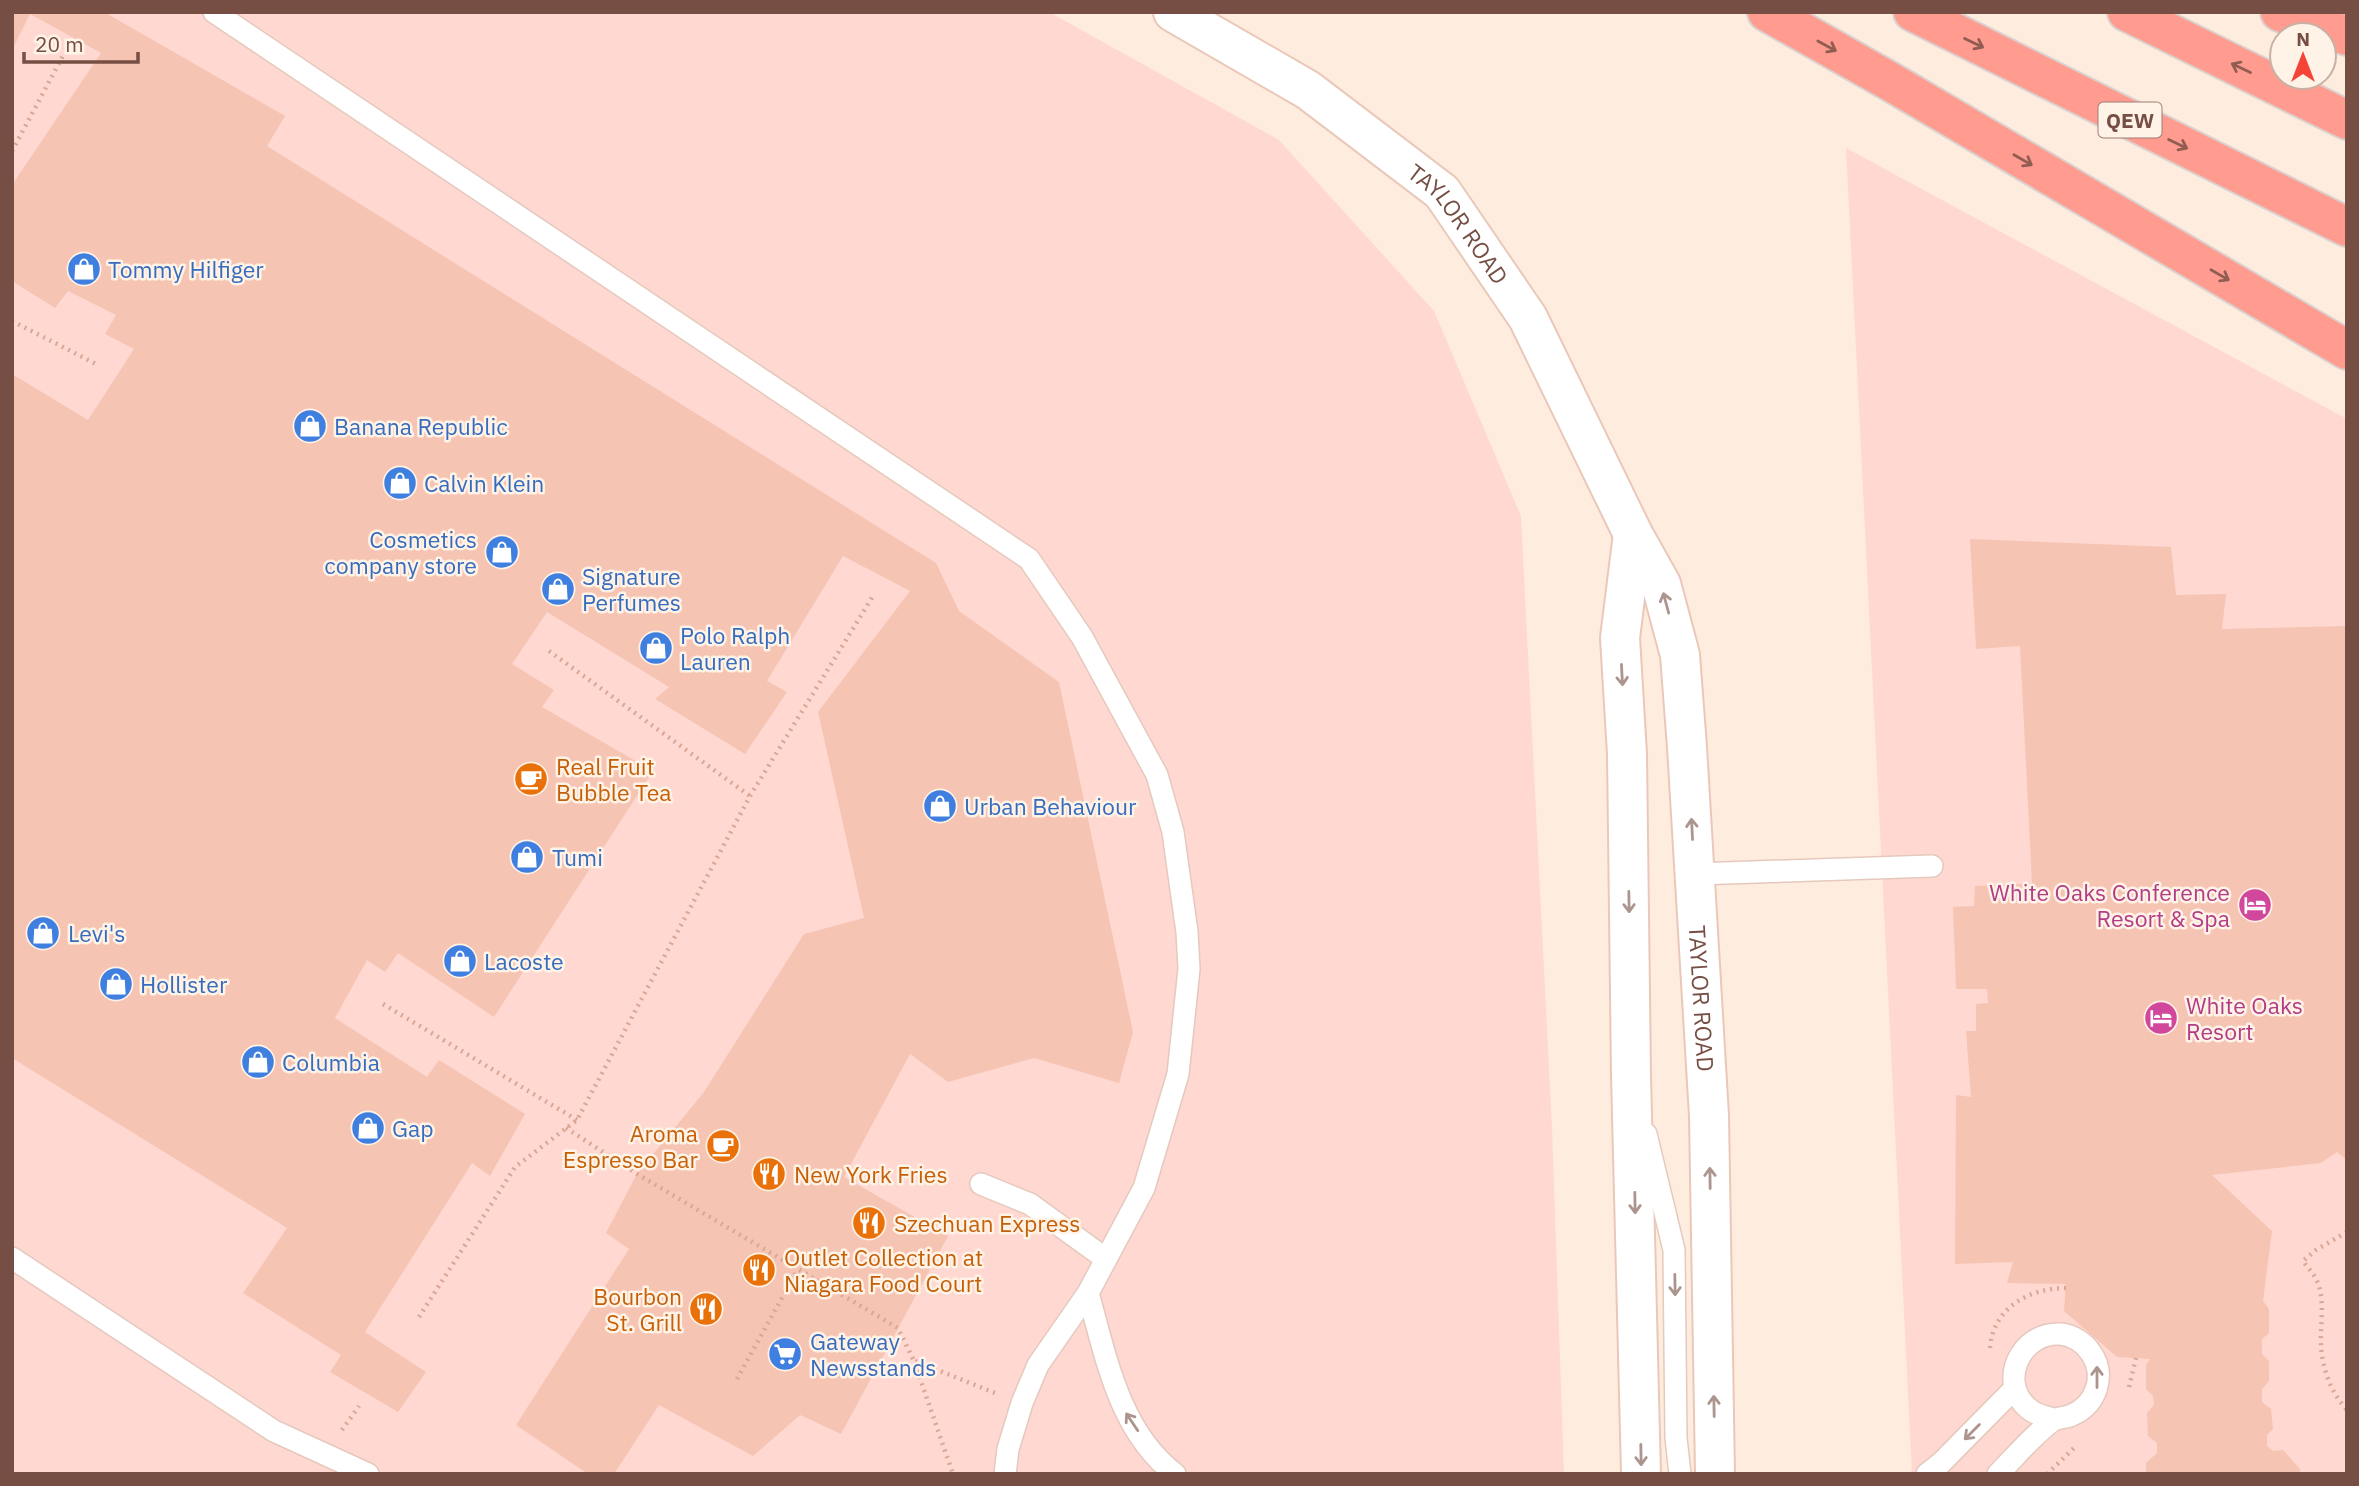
<svg xmlns="http://www.w3.org/2000/svg" width="2359" height="1486" font-family="'IBM Plex Sans',sans-serif">
<rect width="100%" height="100%" fill="#feedde"/>
<path fill="#ffd8d1" d="M12,12H1049L1279,140L1434,311L1521,516L1552,1127L1564,1474H12Z
M1846,148L2347,419V1474H1912Z"/>
<path fill="#f6c4b3" d="M12,12H104L285,116L267,146L936,563L959,611L1059,682L1133,1032L1119,1083L1034,1058L948,1082L910,1054L844,1177L948,1236L841,1434L800,1415L753,1456L659,1405L614,1474H588L516,1425L629,1249L606,1233L637,1174L704,1092L804,934L864,918L818,712L910,591L843,556L767,681L787,692L745,754L655,699L669,687L547,612L512,664L554,690L542,707L653,771L494,1017L398,953L385,972L367,960L335,1018L427,1077L439,1060L525,1114L490,1176L472,1163L365,1332L426,1372L398,1412L330,1372L341,1355L243,1293L287,1228L12,1058V374L88,420L134,349L105,334L116,315L68,291L55,308L12,281V185L101,53L30,14L12,50Z
M1970,539L2171,547L2176,595L2226,594L2222,629L2347,626V1160L2337,1152L2321,1163L2212,1175L2272,1231L2263,1301L2269,1309V1333L2262,1339V1354L2269,1361V1381L2262,1389V1402L2271,1409L2273,1429L2267,1435V1446L2273,1451L2283,1450L2300,1469V1474H2146V1463L2157,1453V1443L2148,1436L2147,1413L2154,1405L2153,1396L2146,1389V1365L2150,1359L2117,1357L2064,1311L2066,1284L2007,1283L2013,1262L1955,1264L1956,1095L1971,1097L1966,1031H1976V1004L1988,1003L1987,989H1956L1953,907L1974,906L1975,886L2032,883L2020,646L1976,649Z"/>
<g fill="none" stroke-linecap="round" stroke-linejoin="round">
<g stroke="#e5c9bd" stroke-width="24">
<path id="service" d="M214,12L1029,559L1082,637L1157,775L1173,832L1187,932L1189,969L1178,1074L1144,1188L1088,1293L1038,1365L1022,1403L1008,1449L1005,1474
M1695,874L1932,866
M1646,1134L1674,1250L1676,1438L1680,1474
M981,1184L1030,1204L1106,1259
M12,1258L274,1431L368,1474
M1088,1293C1106,1357 1119,1431 1175,1474
M1927,1474L1941,1463L2015,1388
M1998,1474C2015,1457 2032,1436 2052,1421C2058,1417 2066,1418 2072,1415C2097,1404 2106,1375 2091,1353C2084,1342 2072,1335 2060,1334C2020,1332 1997,1383 2029,1409C2036,1415 2046,1417 2054,1419"/>
</g>
<g stroke="#eac8b9" stroke-width="42">
<g id="secondary">
<path id="s1" d="M1173,12L1308,90L1442,192L1528,318L1633,534L1661,584L1680,655L1687,747L1709,1116L1715,1474"/>
<path d="M1633,534L1620,638L1627,754L1631,1075L1641,1474"/>
</g>
</g>
<g stroke="#dbd1ce" stroke-width="42">
<path id="motorway" d="M1767,12L1891,82L2347,350
M1913,12L2347,227
M2127,12L2347,120
M2280,12L2347,36"/>
</g>
<path stroke="#daa797" stroke-width="4.5" stroke-dasharray="2 5" stroke-linecap="butt" d="M12,151L64,54
M12,321L96,364
M549,651L750,796
M383,1004L577,1120
M566,1128L637,1174L898,1328L914,1361L953,1474
M2347,1232L2316,1250L2303,1261C2307,1267 2313,1273 2316,1279C2326,1299 2320,1323 2321,1345C2322,1368 2331,1393 2347,1410
M419,1317L515,1167L577,1120L750,796L873,596
M1990,1348C1993,1308 2029,1288 2066,1288
M915,1361L995,1393
M737,1379L798,1269
M2129,1387L2136,1358
M342,1430L359,1406
M2047,1474L2077,1445"/>
<use href="#service" stroke="#fff" stroke-width="21"/>
<use href="#secondary" stroke="#fff" stroke-width="38"/>
<use href="#motorway" stroke="#ff9b8f" stroke-width="38"/>
</g>
<defs><path id="oneway-shaft" d="M-6 0H5M1.5-3L5.5 0L1.5 3" fill="none" stroke-width="1.6" stroke-linecap="round" stroke-linejoin="round" transform="scale(1.75)"/></defs>
<g stroke="#915d53">
<use href="#oneway-shaft" transform="translate(1974 43) rotate(26)"/>
<use href="#oneway-shaft" transform="translate(1827 46) rotate(29)"/>
<use href="#oneway-shaft" transform="translate(2241 68) rotate(-154)"/>
<use href="#oneway-shaft" transform="translate(2178 144) rotate(26)"/>
<use href="#oneway-shaft" transform="translate(2023 160) rotate(30)"/>
<use href="#oneway-shaft" transform="translate(2220 275) rotate(30)"/>
</g>
<g stroke="#ad958f">
<use href="#oneway-shaft" transform="translate(1666 603) rotate(-105)"/>
<use href="#oneway-shaft" transform="translate(1622 675) rotate(87)"/>
<use href="#oneway-shaft" transform="translate(1692 829) rotate(-93)"/>
<use href="#oneway-shaft" transform="translate(1629 902) rotate(89)"/>
<use href="#oneway-shaft" transform="translate(1710 1178) rotate(-91)"/>
<use href="#oneway-shaft" transform="translate(1635 1203) rotate(89)"/>
<use href="#oneway-shaft" transform="translate(1675 1285) rotate(89)"/>
<use href="#oneway-shaft" transform="translate(2097 1377) rotate(-90)"/>
<use href="#oneway-shaft" transform="translate(1714 1406) rotate(-91)"/>
<use href="#oneway-shaft" transform="translate(1132 1422) rotate(-124)"/>
<use href="#oneway-shaft" transform="translate(1972 1432) rotate(135)"/>
<use href="#oneway-shaft" transform="translate(1641 1455) rotate(89)"/>
</g>
<defs>
<g id="shop-disc" transform="scale(1.75)"><circle r="9.5" fill="#3f7fe0" stroke="#fff2e6"/><path d="M-5-2.5h2.3a2.7 3.5 0 0 1 5.4 0H5L5.5 6h-11ZM-1.5-2.5h3a1.5 2.3 0 0 0-3 0Z" fill="#fff"/></g>
<g id="cafe-disc" transform="scale(1.75)"><circle r="9.5" fill="#e8710a" stroke="#fff2e6"/><path d="M-5.5-4.5H6V0H3Q3 3.5 0 3.5H-2.5Q-5.5 3.5-5.5 0ZM3-3.2v2h1.7v-2ZM-6 4.5H4V6H-6Z" fill="#fff"/></g>
<g id="hotel-disc" transform="scale(1.75)"><circle r="9.5" fill="#d1479c" stroke="#fff2e6"/><path d="M-6-4.5h1.5V1H6V5H4.5V3h-9V5H-6ZM-4 0a1.8 1.8 0 1 1 3.6 0ZM.5 0V-2.5h3Q6-2.5 6 0Z" fill="#fff"/></g>
<g id="restaurant-disc" transform="scale(1.75)"><circle r="9.5" fill="#e8710a" stroke="#fff2e6"/><path d="M-5-6h1v4h1v-4h1v4h1v-4h1v5L-1.5 .5V6h-2V.5L-5-1ZM5-6V6H3V1.5H1.5Q1.5-4 5-6Z" fill="#fff"/></g>
<g id="supermarket-disc" transform="scale(1.75)"><circle r="9.5" fill="#3f7fe0" stroke="#fff2e6"/><path d="M-6-5.5h2.5l.6 2H6L4.5 2H-2.5L-4.4-4H-6ZM-1.5 3.2a1.3 1.3 0 1 0 .1 0ZM3 3.2a1.3 1.3 0 1 0 .1 0Z" fill="#fff"/></g>
</defs>
<g fill-rule="evenodd">
<use href="#shop-disc" x="84" y="269"/>
<use href="#shop-disc" x="310" y="426"/>
<use href="#shop-disc" x="400" y="483"/>
<use href="#shop-disc" x="502" y="552"/>
<use href="#shop-disc" x="558" y="589"/>
<use href="#shop-disc" x="656" y="648"/>
<use href="#cafe-disc" x="531" y="779"/>
<use href="#shop-disc" x="940" y="806"/>
<use href="#shop-disc" x="527" y="857"/>
<use href="#hotel-disc" x="2255" y="905"/>
<use href="#shop-disc" x="43" y="933"/>
<use href="#shop-disc" x="460" y="961"/>
<use href="#shop-disc" x="116" y="984"/>
<use href="#hotel-disc" x="2161" y="1018"/>
<use href="#shop-disc" x="258" y="1062"/>
<use href="#shop-disc" x="368" y="1128"/>
<use href="#cafe-disc" x="723" y="1146"/>
<use href="#restaurant-disc" x="769" y="1174"/>
<use href="#restaurant-disc" x="869" y="1223"/>
<use href="#restaurant-disc" x="759" y="1270"/>
<use href="#restaurant-disc" x="706" y="1309"/>
<use href="#supermarket-disc" x="785" y="1354"/>
</g>
<g text-anchor="middle" dominant-baseline="central" stroke-width="5" stroke-linejoin="round" paint-order="stroke">
<rect fill="#fff2e6" stroke="#9f7f75" stroke-width="2" x="2098.5" y="102.5" width="63" height="35" rx="5"/>
<g font-size="21" font-weight="bold" fill="#764e44">
<text x="2130" y="120">QEW</text>
</g>
<g font-size="23" fill="#764e44" stroke="#fff2e6">
<text stroke="none"><textPath href="#s1" startOffset="359">TAYLOR ROAD</textPath></text>
<text stroke="none"><textPath href="#s1" startOffset="1192">TAYLOR ROAD</textPath></text>
</g>
<g font-size="23" fill="#366cbe" stroke="#fff2e6" text-anchor="start">
<text x="108" y="269">Tommy Hilfiger</text>
<text x="334" y="426">Banana Republic</text>
<text x="424" y="483">Calvin Klein</text>
<text x="477" y="539" text-anchor="end">Cosmetics<tspan x="477" dy="26">company store</tspan></text>
<text x="582" y="576">Signature<tspan x="582" dy="26">Perfumes</tspan></text>
<text x="680" y="635">Polo Ralph<tspan x="680" dy="26">Lauren</tspan></text>
<text x="964" y="806">Urban Behaviour</text>
<text x="552" y="857">Tumi</text>
<text x="68" y="933">Levi's</text>
<text x="484" y="961">Lacoste</text>
<text x="140" y="984">Hollister</text>
<text x="282" y="1062">Columbia</text>
<text x="392" y="1128">Gap</text>
<text x="810" y="1341">Gateway<tspan x="810" dy="26">Newsstands</tspan></text>
</g>
<g font-size="23" fill="#c56008" stroke="#fff2e6" text-anchor="start">
<text x="556" y="766">Real Fruit<tspan x="556" dy="26">Bubble Tea</tspan></text>
<text x="698" y="1133" text-anchor="end">Aroma<tspan x="698" dy="26">Espresso Bar</tspan></text>
<text x="794" y="1174">New York Fries</text>
<text x="894" y="1223">Szechuan Express</text>
<text x="784" y="1257">Outlet Collection at<tspan x="784" dy="26">Niagara Food Court</tspan></text>
<text x="682" y="1296" text-anchor="end">Bourbon<tspan x="682" dy="26">St. Grill</tspan></text>
</g>
<g font-size="23" fill="#b23c85" stroke="#fff2e6" text-anchor="end">
<text x="2230" y="892">White Oaks Conference<tspan x="2230" dy="26">Resort &amp; Spa</tspan></text>
<text x="2186" y="1005" text-anchor="start">White Oaks<tspan x="2186" dy="26">Resort</tspan></text>
</g>
</g>
<rect width="2359" height="1486" fill="none" stroke="#764e44" stroke-width="28"/>
<g transform="translate(2303 56)"><circle r="33" fill="#fff2e6" stroke="#c8b0a5" stroke-width="2"/>
<path d="M0-5L12 26L0 18L-12 26Z" fill="#f44438"/>
<text y="-10" font-size="19" font-weight="bold" text-anchor="middle" fill="#764e44">N</text>
</g>
<path d="M24 52v10h114v-10" fill="none" stroke="#764e44" stroke-width="3.5"/>
<text x="35" y="52" font-size="21" fill="#764e44" stroke="#fff2e6" stroke-width="5" paint-order="stroke">20 m</text>
</svg>
